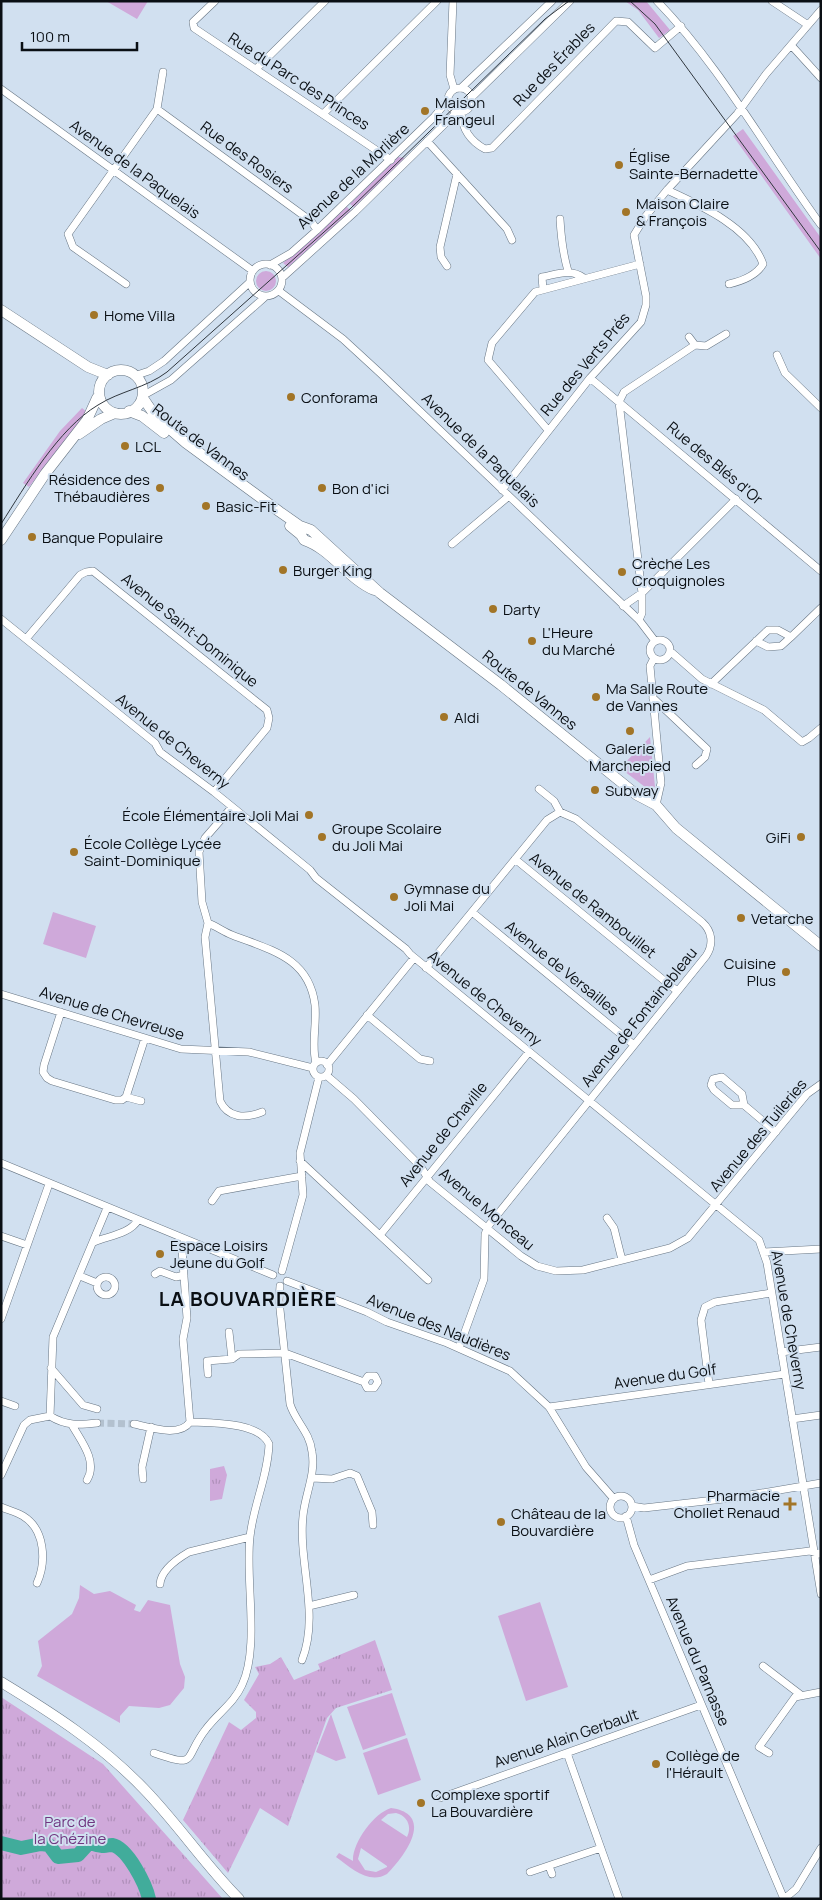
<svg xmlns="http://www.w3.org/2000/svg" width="822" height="1900" font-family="Manrope,sans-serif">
<defs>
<pattern id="park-tufts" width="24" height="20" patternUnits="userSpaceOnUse" patternTransform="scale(1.25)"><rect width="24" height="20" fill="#cfa9da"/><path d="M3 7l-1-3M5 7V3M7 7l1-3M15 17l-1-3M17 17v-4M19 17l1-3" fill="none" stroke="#b090ba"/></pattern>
</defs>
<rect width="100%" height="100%" fill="#d1e0f0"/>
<path fill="#cfa9da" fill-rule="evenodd" d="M106,1H148L137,19Z
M625,1H646L670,30L659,38L638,10Z
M743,129L821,238V259L733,136Z
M398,157L405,158L354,207L350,204Z
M346,206L351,211L288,267L283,263Z
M256 281a10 10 0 1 1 20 0a10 10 0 1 1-20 0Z
M82,408L87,412L82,419L29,487L23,483L60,431Z
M650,737L655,787L649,790L620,768Z
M53,912L96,926L86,958L43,944Z
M80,1585L94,1594L110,1591L136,1605L134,1610L140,1612L148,1600L170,1605L180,1664L185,1677L184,1688L170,1705L159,1708L129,1706L120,1716V1723L37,1676L42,1666L38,1641L72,1614L79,1598Z
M540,1602L568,1687L526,1701L498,1616Z
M392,1693L406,1735L363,1750L347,1707Z
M331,1714L346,1758L336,1761L316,1752Z
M407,1738L421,1780L378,1795L363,1753Z
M391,1808C435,1814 406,1855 387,1874C369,1885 351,1868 336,1857L339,1853L353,1861C352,1843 374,1813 391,1808ZM396,1813C408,1816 412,1827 407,1837L381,1820L388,1814ZM361,1848L387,1866V1867L376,1872L365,1870L358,1859Z"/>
<path fill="url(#park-tufts)" d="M224,1466L227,1475L222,1499L210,1501V1469Z
M375,1640L392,1690L336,1708L327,1718L288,1826L260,1808L228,1873L183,1820L229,1722L241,1730L256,1718V1712L244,1700L259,1674L255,1667L270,1664L281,1657L294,1680L320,1669L318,1664Z
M1,1697L103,1764L223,1899H1Z"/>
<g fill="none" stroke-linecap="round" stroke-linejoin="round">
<path stroke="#41ac9b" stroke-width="14" d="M1,1843L21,1848L41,1844L49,1845L58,1857L78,1855L89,1843C94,1844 99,1846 104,1846C107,1846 109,1845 112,1845C128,1848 146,1885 149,1899"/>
<path stroke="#b3c1cf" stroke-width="7" stroke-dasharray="7 3.5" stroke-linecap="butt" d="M97,1423L134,1424"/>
<g stroke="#687684" stroke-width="8">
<path id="street" d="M215,1L193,22L194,28L391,160
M453,1L450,75L454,89
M657,1C721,67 766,150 821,225
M772,1L808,25
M791,45L821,78
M256,69L325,1
M461,88L552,1
M448 100a12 12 0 1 1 24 0a12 12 0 1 1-24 0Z
M1,89L253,271
M471,98L570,1
M157,109L311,221L317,230
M461,112C462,128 470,141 485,149L492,148L616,21L628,22L655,48L681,26
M324,113L437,1
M427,141L507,229L512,240
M667,190C700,205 750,227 763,264C756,276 742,281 729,284
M560,219C561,237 563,254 568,271
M250 280a16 16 0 1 1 32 0a16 16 0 1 1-32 0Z
M270,265L291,253L317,230L434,117L448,100
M447,266L441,257L440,247L457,174
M282,278L355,212L457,112
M126,284L73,247L68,234L157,109L163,72
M543,289L542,277C558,274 570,268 584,278
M279,291L343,339L380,373L639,620L655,641
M695,345L706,346L726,334
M777,355L785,373L821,408
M137,375L149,371L164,361L250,282
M590,378L821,571
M144,395L171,380L265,297
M548,430L488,360L492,343L535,292L640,264
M502,490L590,378L641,322L646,305V296L634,235L645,217L667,190L737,114L766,74L821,10
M452,544L509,496
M623,606L642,593L736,499
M1,619L155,743L160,752L214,792L310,870L316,878L406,949L410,954L759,1240L767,1263L821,1594
M639,620L642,613V593L619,402L624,392L695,345L689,337
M791,637L821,608
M26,639L80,575L86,572L93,571L267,710L269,718L267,728L214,792
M650 650a10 10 0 1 1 20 0a10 10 0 1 1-20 0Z
M670,651L702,679L764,710L802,742L809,738L821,728
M654,658L650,666L661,783L656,805
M711,684L768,630H778L791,637L781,646L768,647L756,641
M653,698L707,749L705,757L696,765
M539,789L554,801L560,812
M232,807L205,838L199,852L202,902L208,923L205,937L220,1101C228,1118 245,1119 262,1112
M515,859L677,991
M472,912L634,1045
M208,923C216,926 224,932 232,935C270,950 309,957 315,1005C317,1024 311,1045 316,1063
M426,968L547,820L560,812L576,819L702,922C712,931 714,944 706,956L489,1225L485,1234L484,1279L459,1348
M1,994L181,1049L249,1052L313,1068
M61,1012L44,1065L43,1072L47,1078L52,1081L115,1100H122L126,1097L145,1038
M367,1015L420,1059L430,1061
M313 1069a8 8 0 1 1 16 0a8 8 0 1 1-16 0Z
M327,1065L414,958
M326,1075L354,1099L421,1167L430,1182L521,1256L537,1266L556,1271L583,1270L670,1248L688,1238L807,1094L821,1084
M126,1097L141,1101
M744,1105H732L714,1090L711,1085L713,1079L722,1077L742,1094L744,1105L776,1132
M300,1161L428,1280
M1,1163L273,1275
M212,1201L219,1191L302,1176
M607,1218L614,1228L622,1260
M380,1235L529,1052
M1,1236L27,1245
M185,1240L182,1249L187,1318L183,1339L190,1422
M94,1242C108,1236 130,1234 138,1220
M764,1252L821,1249
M282,1271L303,1195L300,1153L319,1077
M155,1274L160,1271L176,1277L184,1275
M80,1276L97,1283
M97 1286a9 9 0 1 1 18 0a9 9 0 1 1-18 0Z
M287,1281L367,1312L387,1322L447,1343L510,1371L549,1407L586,1467L614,1499
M280,1286L279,1300L290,1404C295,1421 310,1432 312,1452C316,1474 305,1494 303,1516C298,1563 320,1614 302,1660
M1,1319L49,1184
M229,1332L232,1359
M781,1352L821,1347
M51,1368L83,1405L97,1409
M208,1374L207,1361L232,1359L239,1354L285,1353L364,1382L367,1388H374L378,1382L375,1376H368L364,1382
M709,1384L701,1320L705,1307L715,1302L771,1293
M1,1401L15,1406
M549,1407L785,1374
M50,1416C66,1426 79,1425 97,1423
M792,1419L821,1415
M134,1424C150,1427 179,1438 190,1422C213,1423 259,1422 269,1444C268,1476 253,1506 250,1537C245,1580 260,1647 242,1685C234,1703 218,1713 206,1729C183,1758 199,1769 154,1753
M72,1425C81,1441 98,1461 87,1480
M1,1475L24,1425L30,1420L50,1416L53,1337L107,1208
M312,1478L332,1479L350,1473L357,1476L372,1512L373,1525
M143,1479L142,1467L151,1427
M610 1507a11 11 0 1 1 22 0a11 11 0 1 1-22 0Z
M632,1506L644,1508L732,1498L821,1483
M1,1507C8,1510 16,1512 23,1516C46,1530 46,1563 37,1583
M626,1516L634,1545L784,1899
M649,1580L687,1566L810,1551L821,1554
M160,1584C161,1570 177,1559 189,1552L250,1537
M309,1606L354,1595
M763,1666L801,1695
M567,1753L619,1899
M769,1753L759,1747L795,1697L821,1692
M440,1798L701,1705
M549,1866L552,1874
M530,1872L601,1848
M784,1899L796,1889L821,1848"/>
</g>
<g stroke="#687684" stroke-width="11">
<path id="secondary" d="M1,310L88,367L108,375
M99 392a22 22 0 1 1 44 0a22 22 0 1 1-44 0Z
M143,398L156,417L186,443L280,512L300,526L311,530L380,593L501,685L637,795L656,805L676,828L821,946
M129,411L142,416L164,433
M79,434L101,419L115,413
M290,526L301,535L304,540C331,549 348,579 374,590
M1,540L45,474L87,420L97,398
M1,1682C52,1713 102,1745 144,1789C178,1824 205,1865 239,1899"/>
</g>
<use href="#street" stroke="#fff" stroke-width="7"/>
<use href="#secondary" stroke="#fff" stroke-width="10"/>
<path stroke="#30373e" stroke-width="1" d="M630,1L655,24L821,252
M1,524C26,485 58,429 98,405C120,391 146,388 167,372L351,208L545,19L569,1"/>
</g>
<g fill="#a27527" stroke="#d1e0f0" stroke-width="2">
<circle cx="425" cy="111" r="5"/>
<circle cx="619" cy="165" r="5"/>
<circle cx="626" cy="212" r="5"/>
<circle cx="94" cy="315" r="5"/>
<circle cx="291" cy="397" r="5"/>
<circle cx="125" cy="446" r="5"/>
<circle cx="160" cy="488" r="5"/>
<circle cx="322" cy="488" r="5"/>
<circle cx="206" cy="506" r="5"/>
<circle cx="32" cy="537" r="5"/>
<circle cx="283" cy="570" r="5"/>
<circle cx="622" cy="572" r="5"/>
<circle cx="493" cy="609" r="5"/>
<circle cx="532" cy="641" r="5"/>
<circle cx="596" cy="697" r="5"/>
<circle cx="444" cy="717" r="5"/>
<circle cx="630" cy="731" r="5"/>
<circle cx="595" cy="790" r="5"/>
<circle cx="309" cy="815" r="5"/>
<circle cx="322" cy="837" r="5"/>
<circle cx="801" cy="837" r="5"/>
<circle cx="74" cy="852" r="5"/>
<circle cx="394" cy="897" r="5"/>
<circle cx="741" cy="918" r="5"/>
<circle cx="786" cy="972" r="5"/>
<circle cx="160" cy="1254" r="5"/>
<path d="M787.5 1496.5h5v5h5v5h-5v5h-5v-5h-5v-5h5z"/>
<circle cx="501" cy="1522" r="5"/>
<circle cx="656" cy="1764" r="5"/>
<circle cx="421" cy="1803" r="5"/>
</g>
<g text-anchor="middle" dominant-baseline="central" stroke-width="4" stroke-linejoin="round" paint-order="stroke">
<g font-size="15" fill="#0a0f14" stroke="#d1e0f0">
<text transform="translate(554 64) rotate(-46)">Rue des Érables</text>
<text transform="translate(299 81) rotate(33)">Rue du Parc des Princes</text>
<text transform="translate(247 157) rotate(36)">Rue des Rosiers</text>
<text transform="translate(135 169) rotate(36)">Avenue de la Paquelais</text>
<text transform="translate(353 176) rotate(-43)">Avenue de la Morlière</text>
<text transform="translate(585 364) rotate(-50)">Rue des Verts Prés</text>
<text transform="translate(201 442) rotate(37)">Route de Vannes</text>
<text transform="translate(481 450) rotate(44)">Avenue de la Paquelais</text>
<text transform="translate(715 463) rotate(40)">Rue des Blés d'Or</text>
<text transform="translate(190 630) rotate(39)">Avenue Saint-Dominique</text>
<text transform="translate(530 690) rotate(39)">Route de Vannes</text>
<text transform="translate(173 741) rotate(39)">Avenue de Cheverny</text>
<text transform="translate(593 905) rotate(39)">Avenue de Rambouillet</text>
<text transform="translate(562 968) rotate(39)">Avenue de Versailles</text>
<text transform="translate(485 998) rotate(39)">Avenue de Cheverny</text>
<text transform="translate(112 1013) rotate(17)">Avenue de Chevreuse</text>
<text transform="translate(639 1017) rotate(-51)">Avenue de Fontainebleau</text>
<text transform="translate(443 1134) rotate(-51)">Avenue de Chaville</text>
<text transform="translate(758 1135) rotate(-50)">Avenue des Tuileries</text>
<text transform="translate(487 1209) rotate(40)">Avenue Monceau</text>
<text transform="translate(789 1320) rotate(80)">Avenue de Cheverny</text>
<text transform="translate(439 1327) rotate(22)">Avenue des Naudières</text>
<text transform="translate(665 1376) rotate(-8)">Avenue du Golf</text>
<text transform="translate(698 1661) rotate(67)">Avenue du Parnasse</text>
<text transform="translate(566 1738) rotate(-19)">Avenue Alain Gerbault</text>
</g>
<g font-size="15" fill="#0a0f14" stroke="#d1e0f0" text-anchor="start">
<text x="435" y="102">Maison<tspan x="435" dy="17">Frangeul</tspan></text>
<text x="629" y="156">Église<tspan x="629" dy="17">Sainte-Bernadette</tspan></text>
<text x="636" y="203">Maison Claire<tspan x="636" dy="17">&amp; François</tspan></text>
<text x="104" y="315">Home Villa</text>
<text x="301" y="397">Conforama</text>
<text x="135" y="446">LCL</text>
<text x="150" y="479" text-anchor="end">Résidence des<tspan x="150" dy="17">Thébaudières</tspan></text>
<text x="332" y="488">Bon d'ici</text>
<text x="216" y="506">Basic-Fit</text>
<text x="42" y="537">Banque Populaire</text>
<text x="632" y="563">Crèche Les<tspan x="632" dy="17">Croquignoles</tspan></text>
<text x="293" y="570">Burger King</text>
<text x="503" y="609">Darty</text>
<text x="542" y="632">L'Heure<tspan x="542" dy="17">du Marché</tspan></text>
<text x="606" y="688">Ma Salle Route<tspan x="606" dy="17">de Vannes</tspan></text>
<text x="454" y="717">Aldi</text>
<text x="630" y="748" text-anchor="middle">Galerie<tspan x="630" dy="17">Marchepied</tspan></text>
<text x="605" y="790">Subway</text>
<text x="299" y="815" text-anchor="end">École Élémentaire Joli Mai</text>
<text x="332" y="828">Groupe Scolaire<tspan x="332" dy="17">du Joli Mai</tspan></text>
<text x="791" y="837" text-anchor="end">GiFi</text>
<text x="84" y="843">École Collège Lycée<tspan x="84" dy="17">Saint-Dominique</tspan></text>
<text x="404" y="888">Gymnase du<tspan x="404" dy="17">Joli Mai</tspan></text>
<text x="751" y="918">Vetarche</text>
<text x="776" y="963" text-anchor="end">Cuisine<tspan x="776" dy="17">Plus</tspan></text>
<text x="170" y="1245">Espace Loisirs<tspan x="170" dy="17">Jeune du Golf</tspan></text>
<text x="780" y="1495" text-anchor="end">Pharmacie<tspan x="780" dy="17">Chollet Renaud</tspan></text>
<text x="511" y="1513">Château de la<tspan x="511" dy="17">Bouvardière</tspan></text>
<text x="666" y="1755">Collège de<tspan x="666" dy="17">l'Hérault</tspan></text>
<text x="431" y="1794">Complexe sportif<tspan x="431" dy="17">La Bouvardière</tspan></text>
</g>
<g font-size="15" fill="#703680" stroke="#d1e0f0">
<text x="70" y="1821">Parc de<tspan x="70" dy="17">la Chézine</tspan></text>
</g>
<g font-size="20" font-weight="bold" letter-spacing="1" fill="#0a0f14" stroke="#d1e0f0">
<text x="248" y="1298">LA BOUVARDIÈRE</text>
</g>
</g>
<rect width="822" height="1900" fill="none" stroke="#0a0f14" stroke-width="5"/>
<path d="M22 42v8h115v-8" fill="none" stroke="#0a0f14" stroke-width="2.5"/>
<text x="30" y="42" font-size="15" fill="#0a0f14" stroke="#d1e0f0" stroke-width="4" paint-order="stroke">100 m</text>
</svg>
